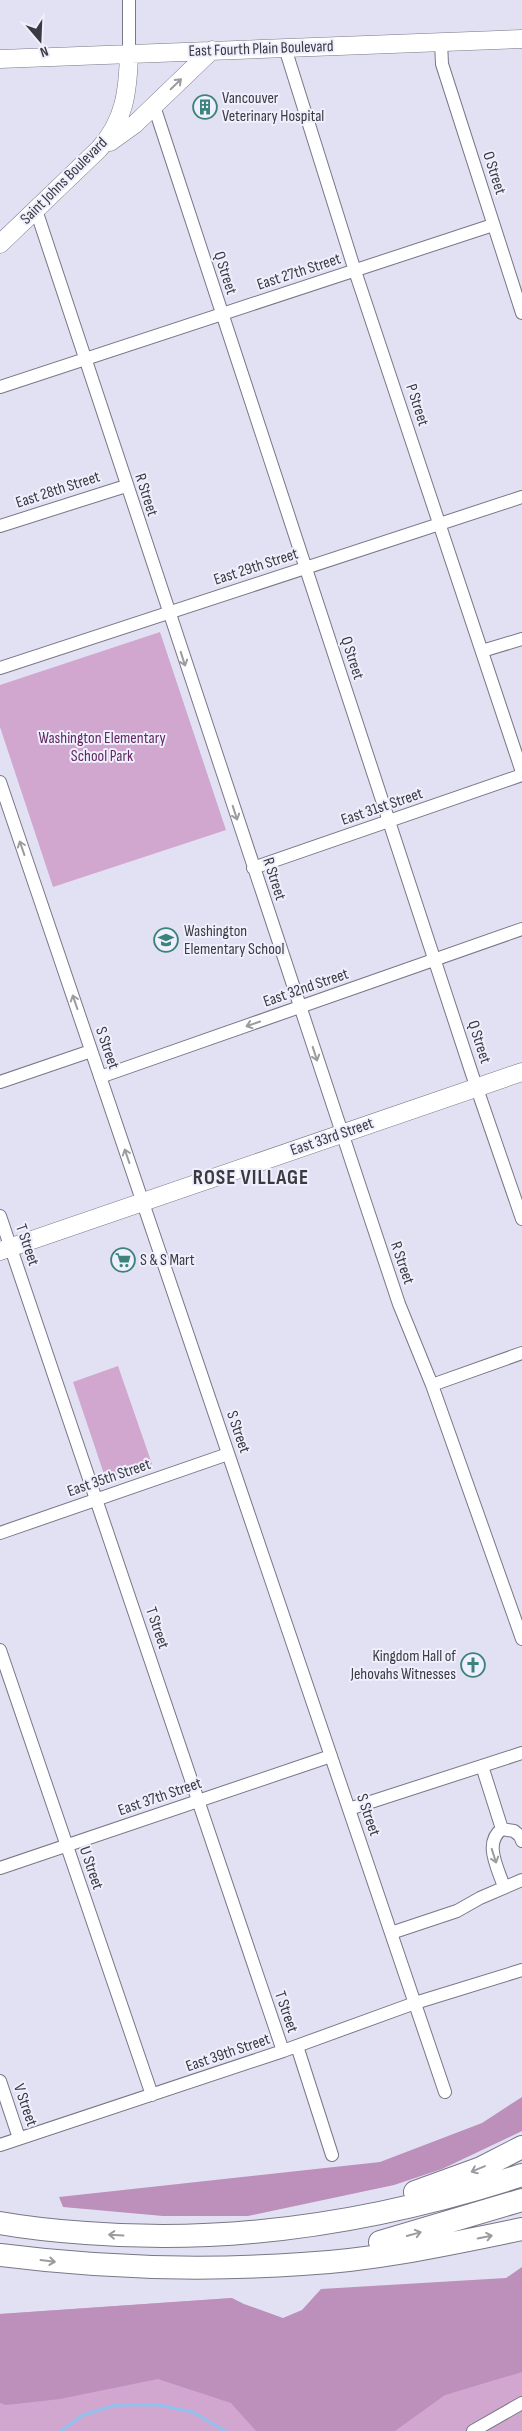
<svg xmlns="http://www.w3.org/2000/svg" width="522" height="2431" font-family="'Sofia Sans Condensed',sans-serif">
<rect width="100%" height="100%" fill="#e2e1f3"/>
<path fill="#d1a7cf" d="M160,632L226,830L53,887L0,727V685Z
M118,1366L152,1464L106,1480L73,1382Z
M232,2298L248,2342L522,2321V2431H0V2314Z"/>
<path fill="#bd8fbb" d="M522,2097V2131L442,2169L394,2185L248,2216H163L63,2207L59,2197L380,2162L482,2123Z
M522,2267V2372L445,2395L395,2431H256L231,2403L158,2379L60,2399L6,2405L0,2403V2314L232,2298L244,2304L283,2318L302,2310L321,2289L506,2278Z"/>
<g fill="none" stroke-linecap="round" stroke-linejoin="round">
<path stroke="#91c1ed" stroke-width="3" d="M61,2431L83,2415L116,2405H158L193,2412L225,2431"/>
<g stroke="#787787" stroke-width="14">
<path id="street" d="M441,42L442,64L522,313
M285,48L355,271L522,772
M129,53V0
M154,106L472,1074L522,1219
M36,210L367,1208L399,1304L432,1385L522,1639
M0,387L493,225
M0,526L126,486
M482,651L522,639
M0,668L522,497
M0,782L445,2092
M253,868L522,775
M100,1077L522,929
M0,1082L91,1051
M0,1216L283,2051
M432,1385L522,1353
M0,1533L228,1454
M0,1650L152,2095
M482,1766L502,1829
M349,1809L522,1753
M0,1868L331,1756
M504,1887C498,1868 483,1843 502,1829L514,1831L520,1836L522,1841
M391,1933L457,1911L480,1898L522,1880
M297,2046L332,2155
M0,2081L19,2138
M0,2145L283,2051L415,2003L522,1970
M473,2431L522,2403"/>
</g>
<g stroke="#787787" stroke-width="19">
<path id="secondary" d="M0,59L522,39
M110,142L135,124L212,50
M0,244L99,149C125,121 128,90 129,53
M0,1251L522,1072"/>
</g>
<g stroke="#787787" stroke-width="24">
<path id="highway" d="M415,2192L481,2168L522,2147
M0,2223C28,2228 58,2231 86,2233C235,2245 381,2221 522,2175
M380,2242L522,2200
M0,2255C101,2268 201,2271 302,2264C376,2260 449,2244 522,2229"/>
</g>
<use href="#street" stroke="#fff" stroke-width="12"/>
<use href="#secondary" stroke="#fff" stroke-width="18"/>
<use href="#highway" stroke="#fff" stroke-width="22"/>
</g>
<defs><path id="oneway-shaft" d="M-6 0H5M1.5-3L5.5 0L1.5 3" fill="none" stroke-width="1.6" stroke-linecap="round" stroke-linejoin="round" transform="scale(1.25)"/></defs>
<g stroke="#9c9ca0">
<use href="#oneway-shaft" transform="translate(176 84) rotate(-44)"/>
<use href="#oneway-shaft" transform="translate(183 659) rotate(72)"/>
<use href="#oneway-shaft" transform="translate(235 813) rotate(72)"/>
<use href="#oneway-shaft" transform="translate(22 848) rotate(-109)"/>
<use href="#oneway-shaft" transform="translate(75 1002) rotate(-109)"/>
<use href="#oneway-shaft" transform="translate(253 1024) rotate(161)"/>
<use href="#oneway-shaft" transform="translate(315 1054) rotate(72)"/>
<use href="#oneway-shaft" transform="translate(127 1156) rotate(-109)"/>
<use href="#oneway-shaft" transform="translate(494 1856) rotate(72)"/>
<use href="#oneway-shaft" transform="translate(478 2169) rotate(157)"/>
<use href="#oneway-shaft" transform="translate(414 2234) rotate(-15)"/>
<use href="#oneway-shaft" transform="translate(116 2235) rotate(-177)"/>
<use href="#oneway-shaft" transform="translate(485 2237) rotate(-11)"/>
<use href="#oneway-shaft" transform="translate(48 2261) rotate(7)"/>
</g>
<defs>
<g id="building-ring" transform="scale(1.25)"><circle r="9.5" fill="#efeffd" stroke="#3c837c" stroke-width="1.5"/><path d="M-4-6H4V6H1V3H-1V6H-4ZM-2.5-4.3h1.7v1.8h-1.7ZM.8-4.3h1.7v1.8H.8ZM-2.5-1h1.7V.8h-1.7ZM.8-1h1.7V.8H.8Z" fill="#3c837c"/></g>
<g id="school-ring" transform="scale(1.25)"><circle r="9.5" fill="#efeffd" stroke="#3c837c" stroke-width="1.5"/><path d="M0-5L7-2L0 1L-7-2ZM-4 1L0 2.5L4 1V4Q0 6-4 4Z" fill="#3c837c"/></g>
<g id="supermarket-ring" transform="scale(1.25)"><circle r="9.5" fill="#efeffd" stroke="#3c837c" stroke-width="1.5"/><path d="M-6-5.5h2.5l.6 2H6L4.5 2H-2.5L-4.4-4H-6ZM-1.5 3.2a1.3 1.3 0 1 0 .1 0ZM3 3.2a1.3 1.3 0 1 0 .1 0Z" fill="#3c837c"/></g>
<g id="church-ring" transform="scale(1.25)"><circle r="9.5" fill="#efeffd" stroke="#3c837c" stroke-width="1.5"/><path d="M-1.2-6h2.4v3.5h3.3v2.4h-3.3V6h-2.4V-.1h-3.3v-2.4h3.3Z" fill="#3c837c"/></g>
</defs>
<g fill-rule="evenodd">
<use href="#building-ring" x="205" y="107"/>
<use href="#school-ring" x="166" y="940"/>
<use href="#supermarket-ring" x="123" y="1260"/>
<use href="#church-ring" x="473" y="1665"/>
</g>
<g text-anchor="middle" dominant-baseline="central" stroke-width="4" stroke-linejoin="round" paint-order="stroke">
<g font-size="16" fill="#3a3a41" stroke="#efeffd">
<text transform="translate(261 49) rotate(-2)">East Fourth Plain Boulevard</text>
<text transform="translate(494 173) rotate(72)">O Street</text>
<text transform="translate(64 181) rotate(-45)">Saint Johns Boulevard</text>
<text transform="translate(299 272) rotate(-18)">East 27th Street</text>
<text transform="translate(225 273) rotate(72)">Q Street</text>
<text transform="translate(417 405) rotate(72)">P Street</text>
<text transform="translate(58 490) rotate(-18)">East 28th Street</text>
<text transform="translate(146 495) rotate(72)">R Street</text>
<text transform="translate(256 567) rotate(-18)">East 29th Street</text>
<text transform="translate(352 658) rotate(72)">Q Street</text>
<text transform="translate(382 807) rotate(-19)">East 31st Street</text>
<text transform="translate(274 879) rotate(72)">R Street</text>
<text transform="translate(306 988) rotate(-19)">East 32nd Street</text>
<text transform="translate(479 1042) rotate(72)">Q Street</text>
<text transform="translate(107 1048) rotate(71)">S Street</text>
<text transform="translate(332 1137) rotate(-19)">East 33rd Street</text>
<text transform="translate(27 1245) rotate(71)">T Street</text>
<text transform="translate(402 1263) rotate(71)">R Street</text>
<text transform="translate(238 1432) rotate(71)">S Street</text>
<text transform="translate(109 1478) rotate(-19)">East 35th Street</text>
<text transform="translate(157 1628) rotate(71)">T Street</text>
<text transform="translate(160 1797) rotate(-19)">East 37th Street</text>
<text transform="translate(368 1815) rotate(71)">S Street</text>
<text transform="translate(91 1868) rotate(71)">U Street</text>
<text transform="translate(286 2012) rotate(71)">T Street</text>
<text transform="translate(228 2053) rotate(-19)">East 39th Street</text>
<text transform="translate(25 2105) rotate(71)">V Street</text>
</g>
<g font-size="16" fill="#3a3a41" stroke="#efeffd" text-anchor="start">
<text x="222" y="98">Vancouver<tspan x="222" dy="18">Veterinary Hospital</tspan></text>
<text x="184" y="931">Washington<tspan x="184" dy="18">Elementary School</tspan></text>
<text x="140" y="1260">S &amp; S Mart</text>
<text x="456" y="1656" text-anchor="end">Kingdom Hall of<tspan x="456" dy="18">Jehovahs Witnesses</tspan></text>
</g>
<g font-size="16" fill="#612860" stroke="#efeffd">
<text x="102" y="738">Washington Elementary<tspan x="102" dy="18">School Park</tspan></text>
</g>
<g font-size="21" font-weight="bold" letter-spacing="1" fill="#3a3a41" stroke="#efeffd">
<text x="251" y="1177">ROSE VILLAGE</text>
</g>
</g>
<g transform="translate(40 40) rotate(161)" stroke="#efeffd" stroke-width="4" paint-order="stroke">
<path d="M0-4L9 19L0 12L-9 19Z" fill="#3a3a41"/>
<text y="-8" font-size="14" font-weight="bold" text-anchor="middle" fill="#3a3a41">N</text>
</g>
</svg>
